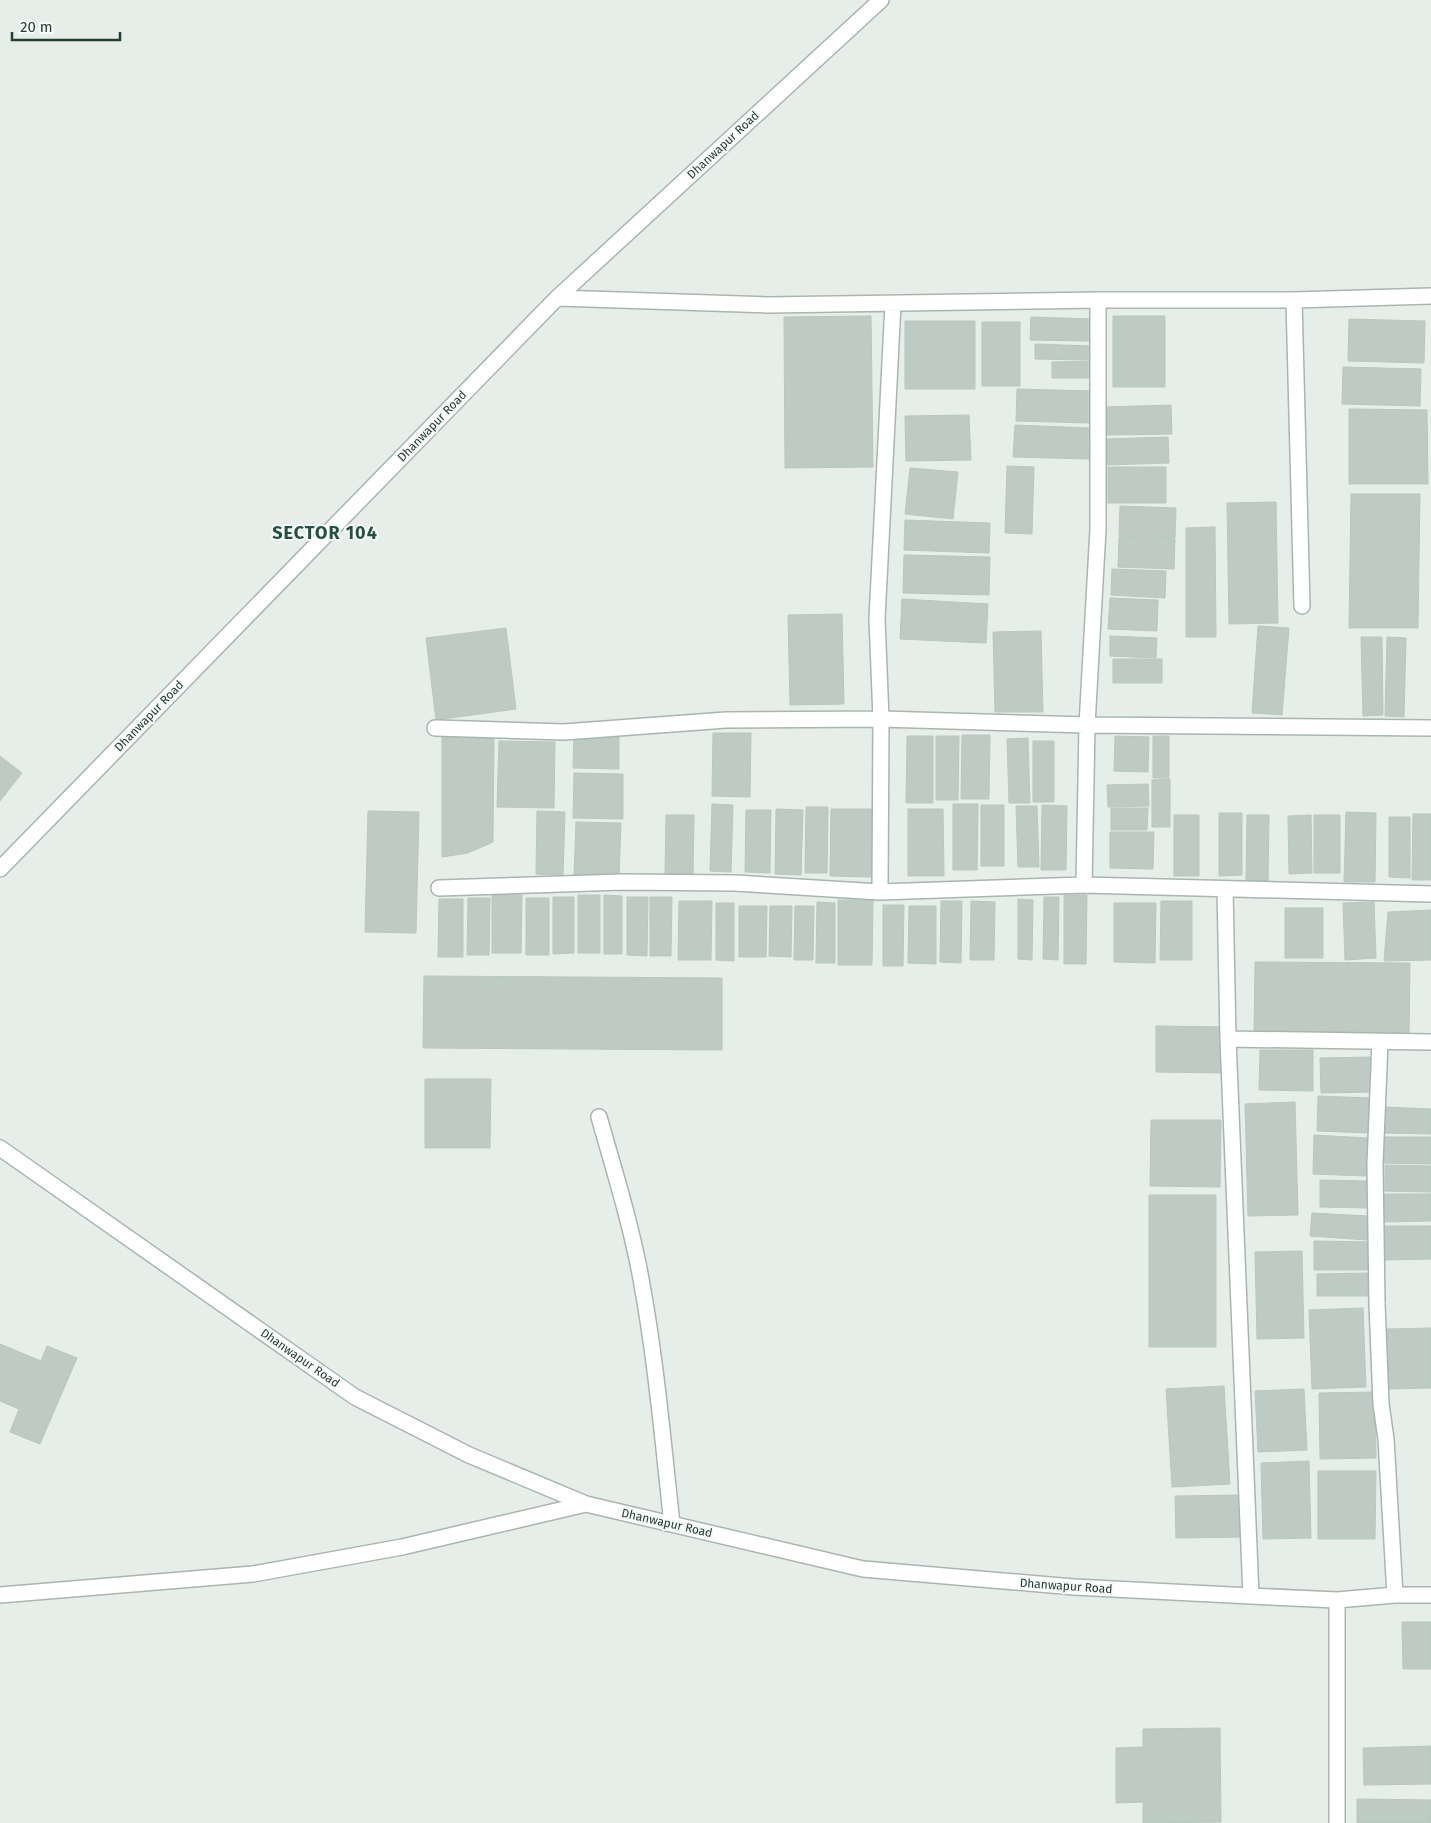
<svg xmlns="http://www.w3.org/2000/svg" width="1431" height="1823" font-family="'Fira Sans',sans-serif">
<rect width="100%" height="100%" fill="#e6eee9"/>
<path fill="#becbc5" stroke="#b8c7c0" d="M871,316L873,467L785,468L784,317Z
M1113,316H1165V387H1113Z
M1031,317L1091,319L1090,341L1030,340Z
M1349,319L1425,321L1424,363L1348,361Z
M905,321H975V389H905Z
M982,322H1020V386H982Z
M1035,344L1091,346V360L1035,359Z
M1094,361V378H1052V362Z
M1343,367L1421,369L1420,406L1342,404Z
M1017,389L1092,391L1091,423L1016,421Z
M1171,405L1172,434L1106,435V407Z
M1349,409L1427,410L1428,484H1349Z
M969,415L971,460L906,461L905,416Z
M1015,425L1090,428L1089,459L1013,457Z
M1168,437L1169,463L1105,465V439Z
M1007,466L1034,467L1032,534L1005,533Z
M1108,467H1166V503H1108Z
M910,468L958,472L953,519L905,514Z
M1351,494H1420L1418,628H1349Z
M1276,502L1278,623L1229,624L1227,503Z
M1120,506L1176,508L1175,538L1119,536Z
M905,520L990,523L989,553L904,550Z
M1215,527L1216,637H1186V528Z
M1119,537L1175,539L1174,569L1118,567Z
M904,555L990,557L989,595L903,593Z
M1112,569L1166,571L1165,598L1111,595Z
M1110,598L1158,600L1157,631L1108,629Z
M902,599L988,604L986,643L900,639Z
M842,614L844,704L790,705L788,615Z
M1258,626L1289,628L1282,715L1252,713Z
M506,628L516,709L436,720L426,638Z
M1041,631L1043,712H995L993,632Z
M1110,636L1157,638L1156,658L1110,656Z
M1361,637H1382L1383,715L1363,716Z
M1387,637L1406,638L1404,717L1385,716Z
M1113,659H1162V683H1113Z
M713,733H751L750,797L712,796Z
M574,735L619,736V769L573,768Z
M962,735H990L989,799H961Z
M442,736L494,737L493,842L468,853L442,857Z
M907,736H933V803H906Z
M936,736H959L958,800H936Z
M1115,736L1149,737L1148,772L1114,771Z
M1153,736H1169V778H1153Z
M1028,738L1030,803H1009L1007,739Z
M499,741L555,742L554,808L497,807Z
M1033,741H1054V802H1033Z
M0,756L22,773L0,801Z
M574,773L623,774V819L573,818Z
M1170,779V827H1152V780Z
M1148,784L1149,806L1108,807L1107,785Z
M712,804L733,805L731,872L710,871Z
M953,804H978L977,870H953Z
M981,805H1004V866H981Z
M1042,805L1067,806L1066,870H1041Z
M1016,806H1037L1039,867H1018Z
M806,807H828L827,873H805Z
M1111,808H1148L1147,830H1111Z
M776,809L803,810L801,875L775,874Z
M831,809H873L872,877L830,876Z
M908,809H943L944,876H908Z
M746,810H771L770,873L745,872Z
M368,811L419,812L416,933L365,932Z
M537,811L565,812L563,875L536,874Z
M1346,812L1376,813L1375,882H1344Z
M1219,813H1242V875L1219,876Z
M1413,814H1431V880H1412Z
M666,815H694L693,877L665,876Z
M1174,815H1199V876H1174Z
M1247,815H1269L1268,881L1246,880Z
M1311,815L1312,873L1289,874L1288,816Z
M1314,815H1340V873H1314Z
M1389,817H1410V878L1389,877Z
M576,822L621,823L619,877L574,876Z
M1110,832H1154L1153,869L1110,868Z
M492,895H522L521,953H492Z
M578,895H600V953H578Z
M604,895L622,896V954H604Z
M1064,895H1087L1086,964H1064Z
M553,897H574V953L553,954Z
M627,897H648L647,956L627,955Z
M650,897H672L671,956H650Z
M1044,897H1059L1058,960L1043,959Z
M468,898H490L489,955H467Z
M526,898H549V955H526Z
M439,899H463V957H438Z
M1018,899L1033,900L1032,960L1018,959Z
M838,900H873L872,965H838Z
M679,901H712L711,960H678Z
M941,901H962L961,963L940,962Z
M971,901L995,902L994,960H970Z
M1161,901H1192V960H1160Z
M817,902L835,903V963H816Z
M1374,902L1376,958L1345,960L1343,903Z
M716,903H734V961L716,960Z
M1114,903H1156L1155,963L1114,962Z
M883,905H904L903,966H883Z
M739,906H767L766,957H739Z
M770,906H792L791,957L769,956Z
M795,906H814L813,960H794Z
M909,906H936V964L908,963Z
M1285,908H1323V958H1285Z
M1431,910V960L1384,961L1388,912Z
M1255,962L1410,963L1409,1037L1254,1035Z
M424,976L722,978V1050L423,1048Z
M1156,1026L1227,1027V1073L1156,1072Z
M1260,1050H1313V1091L1259,1090Z
M1375,1057L1376,1092L1321,1093L1320,1058Z
M425,1079H491L490,1148H425Z
M1318,1096L1370,1098L1369,1133L1317,1131Z
M1295,1102L1298,1215L1248,1216L1245,1104Z
M1384,1107L1431,1109V1134L1383,1133Z
M1151,1120H1221L1220,1187L1150,1186Z
M1314,1135L1367,1138L1366,1176L1313,1174Z
M1382,1137H1431V1164L1382,1163Z
M1385,1165L1431,1166V1192L1385,1191Z
M1320,1180L1369,1181V1208L1320,1207Z
M1383,1194H1431V1221L1383,1222Z
M1149,1195H1216V1347H1149Z
M1312,1213L1368,1216L1367,1240L1310,1236Z
M1383,1226H1431V1259L1383,1260Z
M1314,1241L1375,1242V1270H1314Z
M1302,1251L1304,1338L1257,1339L1255,1252Z
M1370,1273V1296H1317V1274Z
M1363,1308L1366,1387L1312,1389L1309,1310Z
M1431,1328V1388L1388,1389L1387,1329Z
M0,1344L41,1361L47,1346L77,1358L40,1444L10,1432L19,1409L0,1401Z
M1224,1386L1230,1484L1172,1487L1166,1389Z
M1304,1389L1307,1450L1258,1452L1255,1391Z
M1375,1392L1376,1458L1320,1459L1319,1393Z
M1309,1461L1311,1538L1263,1539L1261,1463Z
M1318,1471H1376L1375,1539H1318Z
M1244,1495L1245,1537L1176,1538L1175,1496Z
M1402,1622H1431V1669H1403Z
M1220,1728L1221,1822L1143,1823V1802L1116,1803V1748L1143,1747V1729Z
M1431,1746V1784L1364,1785L1363,1748Z
M1357,1799L1431,1800V1823H1357Z"/>
<g fill="none" stroke-linecap="round" stroke-linejoin="round">
<g stroke="#a9b6b0" stroke-width="18">
<path id="service" d="M599,1117C614,1170 631,1224 641,1279C656,1360 663,1442 672,1524"/>
</g>
<g stroke="#a9b6b0" stroke-width="18">
<path id="minor" d="M557,298L768,305L1098,300H1294L1431,296
M1294,300L1302,606
M435,728L564,732L726,720L881,719L1087,725L1431,728
M0,869L557,298L881,0
M1084,885L1087,725L1098,529V300
M439,888L622,882L735,883L880,892L1084,885L1431,894
M1225,889L1228,1039L1251,1596
M880,892L881,719L877,619L893,304
M1228,1039L1431,1042
M1380,1042L1375,1164L1377,1304L1381,1404L1386,1439L1395,1595
M0,1148L355,1397L469,1455L586,1504L863,1569L1074,1587L1251,1596L1337,1600L1395,1595H1431
M0,1595L253,1574L402,1547L586,1504
M1337,1600V1823"/>
</g>
<use href="#service" stroke="#fff" stroke-width="15"/>
<use href="#minor" stroke="#fff" stroke-width="15"/>
</g>
<g text-anchor="middle" dominant-baseline="central" stroke-width="4" stroke-linejoin="round" paint-order="stroke">
<g font-size="12" fill="#263f36" stroke="#f6faf8">
<text transform="translate(723 145) rotate(-43)">Dhanwapur Road</text>
<text transform="translate(432 426) rotate(-46)">Dhanwapur Road</text>
<text transform="translate(149 716) rotate(-46)">Dhanwapur Road</text>
<text transform="translate(300 1358) rotate(35)">Dhanwapur Road</text>
<text transform="translate(667 1523) rotate(13)">Dhanwapur Road</text>
<text transform="translate(1066 1586) rotate(4)">Dhanwapur Road</text>
</g>
<g font-size="18" font-weight="bold" letter-spacing="1" fill="#225041" stroke="#f6faf8">
<text x="325" y="533">SECTOR 104</text>
</g>
</g>
<path d="M12 32v8h108v-8" fill="none" stroke="#263f36" stroke-width="2.5"/>
<text x="20" y="32" font-size="15" fill="#263f36" stroke="#f6faf8" stroke-width="4" paint-order="stroke">20 m</text>
</svg>
